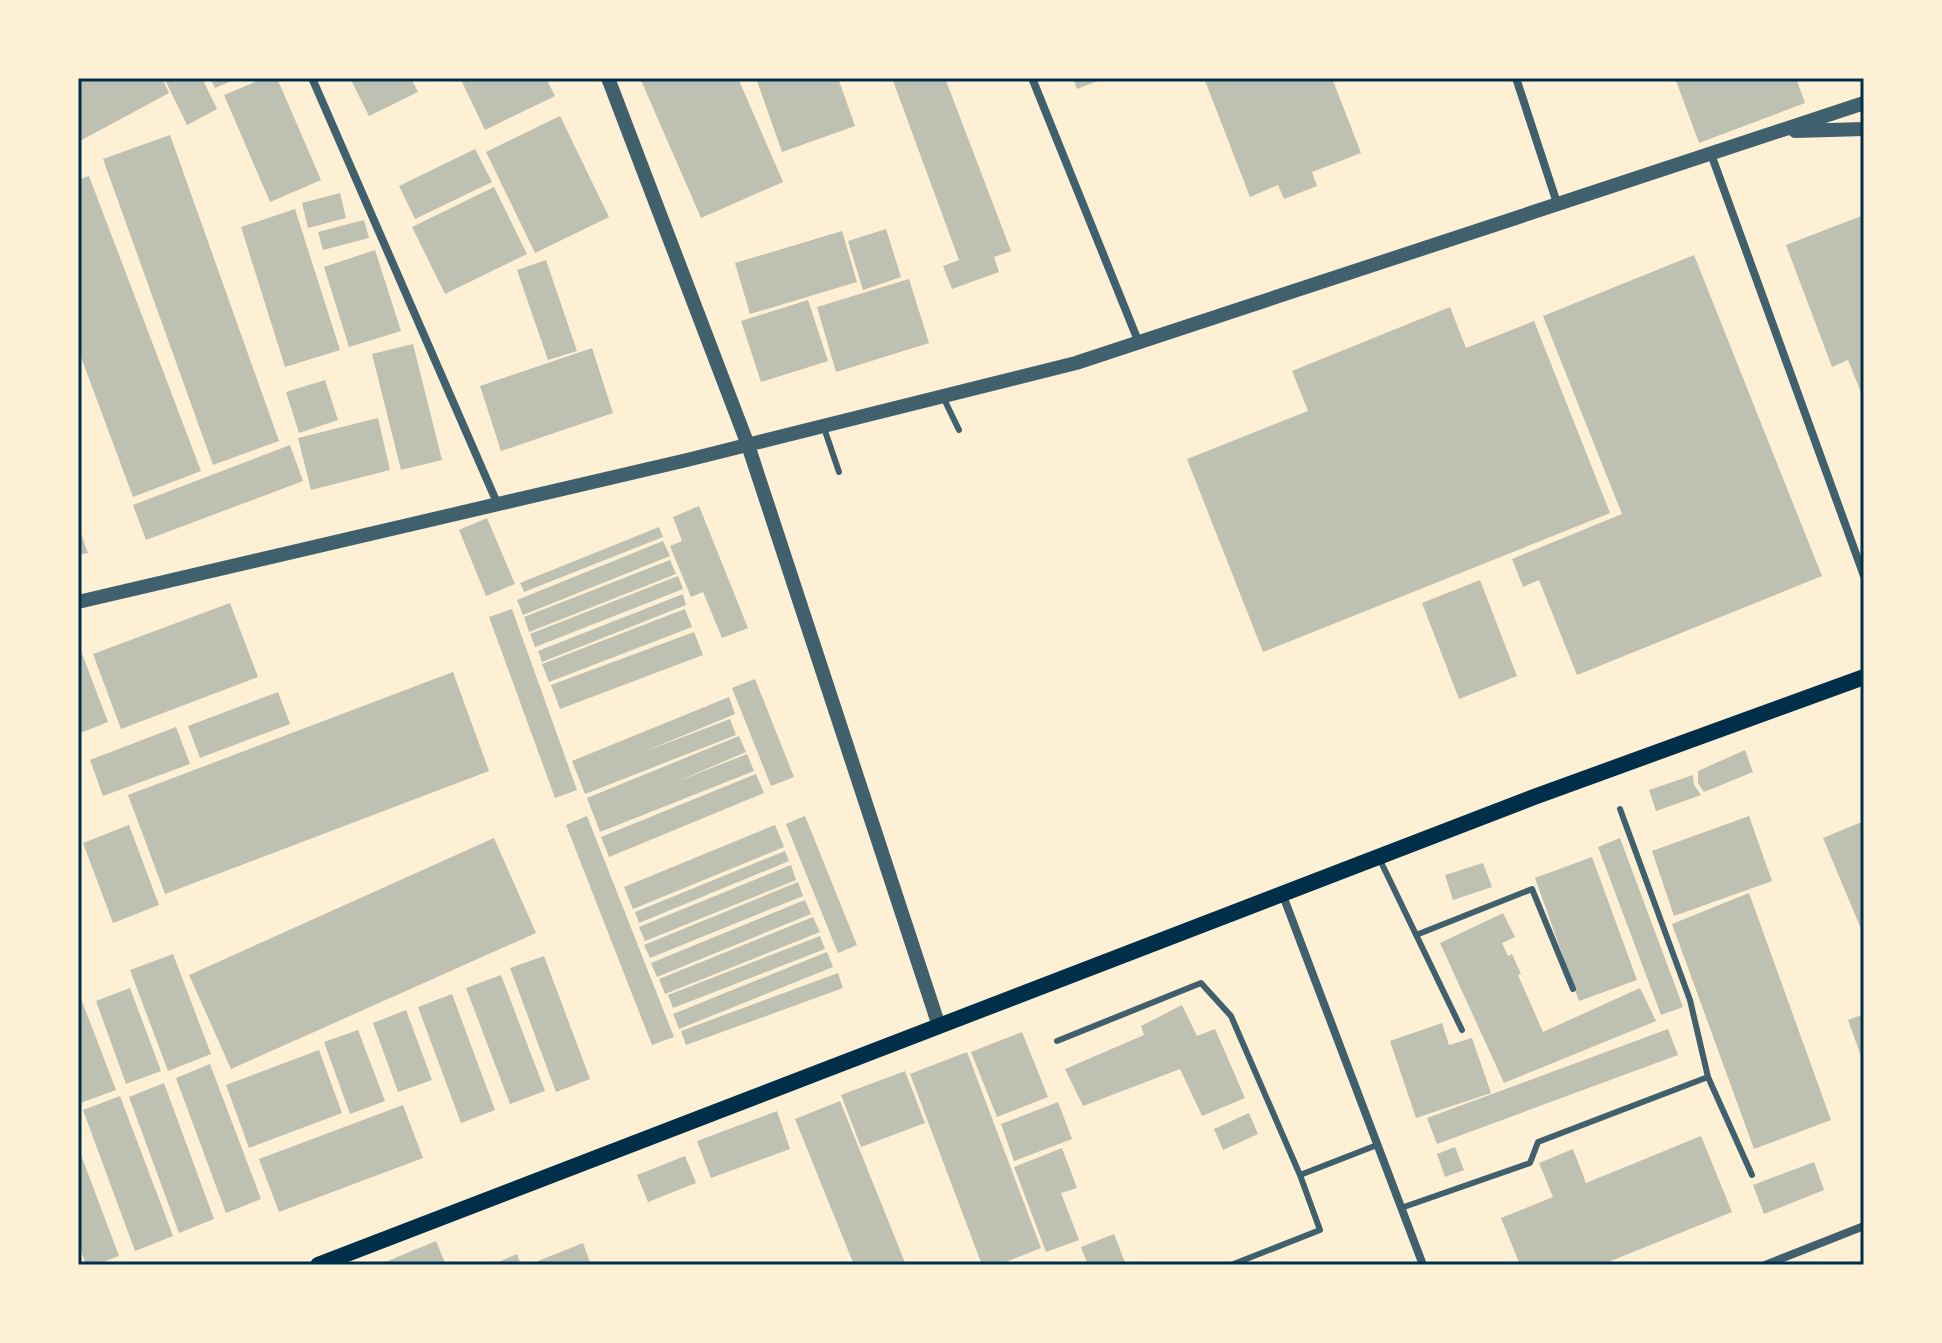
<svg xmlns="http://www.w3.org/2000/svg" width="1942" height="1343" font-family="Literata,serif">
<rect width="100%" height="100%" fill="#fdf0d5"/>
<path fill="#bec0b2" d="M162,78L169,93L78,142V79Z
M164,78H202L217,109L187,125Z
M210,78H238L215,88Z
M264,78H277L321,180L270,202L224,95Z
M355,78H411L418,92L369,116L351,80Z
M466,78H546L555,96L485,130L461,80Z
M640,78H738L783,182L701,218Z
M756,78H838L855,126L782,152Z
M892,78H945L1011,251L994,257L999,272L952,289L943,266L959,260Z
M1073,78H1105L1077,89Z
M1204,78H1332L1361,153L1312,172L1317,186L1284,199L1278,185L1250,197Z
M1675,78H1796L1805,103L1699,143Z
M560,116L609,217L535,253L486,152Z
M170,135L279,441L213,465L103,159Z
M475,149L492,182L415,219L399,186Z
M89,176L201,471L133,497L78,349V180Z
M494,187L527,254L445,294L412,227Z
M340,193L346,218L308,228L302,203Z
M295,209L340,350L285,367L241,227Z
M1864,215V400L1848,360L1832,367L1786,245Z
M364,220L369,238L323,250L318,232Z
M886,229L901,277L863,290L848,241Z
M842,231L857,282L750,314L735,263Z
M375,250L401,331L349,347L324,267Z
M1694,255L1822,576L1577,675L1539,580L1523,587L1512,559L1622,514L1543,316Z
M546,260L577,351L548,360L517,270Z
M909,279L929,343L836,372L817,307Z
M808,300L828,361L761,382L741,321Z
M1450,307L1466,348L1534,321L1610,513L1263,652L1187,459L1308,411L1292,371Z
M413,344L442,460L401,470L372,354Z
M592,348L613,413L501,451L480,386Z
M325,380L338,420L299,433L286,392Z
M378,418L390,470L311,490L298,438Z
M290,445L303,481L146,540L133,505Z
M699,506L748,628L722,638L703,592L691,597L670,546L682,541L673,517Z
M487,518L515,584L486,596L459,530Z
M78,525L88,553L78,555Z
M659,527L663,537L524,592L520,583Z
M663,541L670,556L523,615L517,600Z
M670,560L676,574L529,632L524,617Z
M678,576L683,589L535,647L530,634Z
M1480,580L1517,676L1459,699L1422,603Z
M683,594L686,605L542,662L538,651Z
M230,603L258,677L121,729L93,654Z
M512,609L577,790L555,798L489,617Z
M685,609L692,627L549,682L542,664Z
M694,632L703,655L560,709L551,685Z
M78,643L108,722L78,734Z
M453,672L489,771L165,894L128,795Z
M755,679L794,777L771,786L732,688Z
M278,692L290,724L200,758L188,726Z
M729,697L735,714L641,753L730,719L736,735L585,794L572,761Z
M176,727L190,764L103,796L90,760Z
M739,736L746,752L676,782L747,754L754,771L600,832L587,798Z
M1745,750L1753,772L1704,792L1698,783V771Z
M756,774L764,793L609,857L601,837Z
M1693,775L1694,785L1701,795L1656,811L1649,790Z
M587,816L674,1037L652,1045L566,825Z
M805,816L857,945L838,953L786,824Z
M1749,816L1772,881L1674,916L1652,851Z
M1864,821V936L1823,838Z
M129,825L159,905L113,923L83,843Z
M775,825L784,847L633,909L624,887Z
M494,838L536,933L231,1069L189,975Z
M1620,838L1683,1007L1661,1015L1598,847Z
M785,851L789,861L639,923L635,912Z
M1592,857L1637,980L1579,1001L1535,878Z
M1483,863L1492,887L1453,900L1445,875Z
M791,865L796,880L645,941L639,927Z
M798,882L803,896L650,958L644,945Z
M1749,893L1831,1120L1754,1149L1672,924Z
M805,900L811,914L657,977L651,963Z
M1503,913L1515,937L1502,943L1508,956L1512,954L1521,974L1518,975L1543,1032L1640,988L1656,1021L1504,1083L1440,943Z
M813,917L820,932L665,994L659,979Z
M820,936L825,949L673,1008L668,995Z
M827,952L833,967L679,1029L673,1014Z
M173,954L211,1054L168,1071L130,970Z
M544,956L590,1079L556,1092L510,968Z
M838,973L843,988L686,1045L681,1031Z
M501,975L545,1091L510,1104L466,988Z
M130,988L161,1071L126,1084L96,1001Z
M452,994L495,1110L461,1123L418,1007Z
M80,996L116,1090L78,1104V997Z
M1182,1005L1197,1036L1215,1029L1245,1098L1202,1116L1180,1069L1083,1106L1065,1069L1144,1035L1141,1026Z
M406,1010L432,1080L398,1092L373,1023Z
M1864,1014V1055L1861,1056L1848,1020Z
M1442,1023L1449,1045L1472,1038L1491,1093L1416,1118L1390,1041Z
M1668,1029L1678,1055L1437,1144L1427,1118Z
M358,1030L385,1101L350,1114L324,1042Z
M1022,1032L1048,1097L997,1117L971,1052Z
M319,1050L342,1113L249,1148L226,1085Z
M967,1052L1041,1248L998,1265H982L910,1074Z
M210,1064L261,1199L226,1213L176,1078Z
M905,1071L925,1123L861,1147L841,1095Z
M164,1083L214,1219L179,1233L129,1097Z
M120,1096L173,1236L135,1251L83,1110Z
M840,1101L906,1265H854L795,1119Z
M1058,1102L1072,1139L1014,1161L1001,1124Z
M403,1105L423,1158L279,1212L259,1159Z
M777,1111L790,1149L711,1178L697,1141Z
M1249,1113L1258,1134L1223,1150L1214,1129Z
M1701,1136L1732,1212L1601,1265H1520L1501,1218L1553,1197L1539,1163L1573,1149L1586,1183Z
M78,1147L119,1256L95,1265H86L78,1242Z
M1455,1147L1464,1170L1445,1177L1437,1154Z
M1062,1148L1077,1188L1061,1193L1079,1240L1046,1252L1014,1167Z
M685,1156L696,1183L648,1202L637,1175Z
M1814,1162L1824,1190L1764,1214L1753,1185Z
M1114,1234L1126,1265H1088L1081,1247Z
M436,1241L446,1265H378Z
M583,1243L591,1265H540L538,1261Z
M517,1254L521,1265H491Z"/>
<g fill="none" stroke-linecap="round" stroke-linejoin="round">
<path stroke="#3f606c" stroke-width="6" d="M943,397L959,430
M824,428L839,472
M1620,809L1690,1000L1708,1077L1752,1175
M1380,860L1462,1030
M1416,935L1532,889L1573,989
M1057,1041L1201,983L1231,1016L1300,1175
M1401,1208L1530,1163L1538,1142L1708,1077
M1231,1265L1320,1230L1300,1175L1377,1145"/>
<path stroke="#3f606c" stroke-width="8" d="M312,78L498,505
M1032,78L1139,343
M1516,78L1557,203
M1711,154L1864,576
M1282,893L1423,1265
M1765,1265L1864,1226"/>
<path stroke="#3f606c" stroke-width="14" d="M608,78L748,445L939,1026
M1795,131L1864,129
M78,602L687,460L1076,363L1864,103"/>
<path stroke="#003049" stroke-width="16" d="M318,1265L1534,797L1864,677"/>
</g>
<rect width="1942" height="1343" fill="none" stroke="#fdf0d5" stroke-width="160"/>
<rect x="80" y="80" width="1782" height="1183" fill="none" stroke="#003049" stroke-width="3"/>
</svg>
